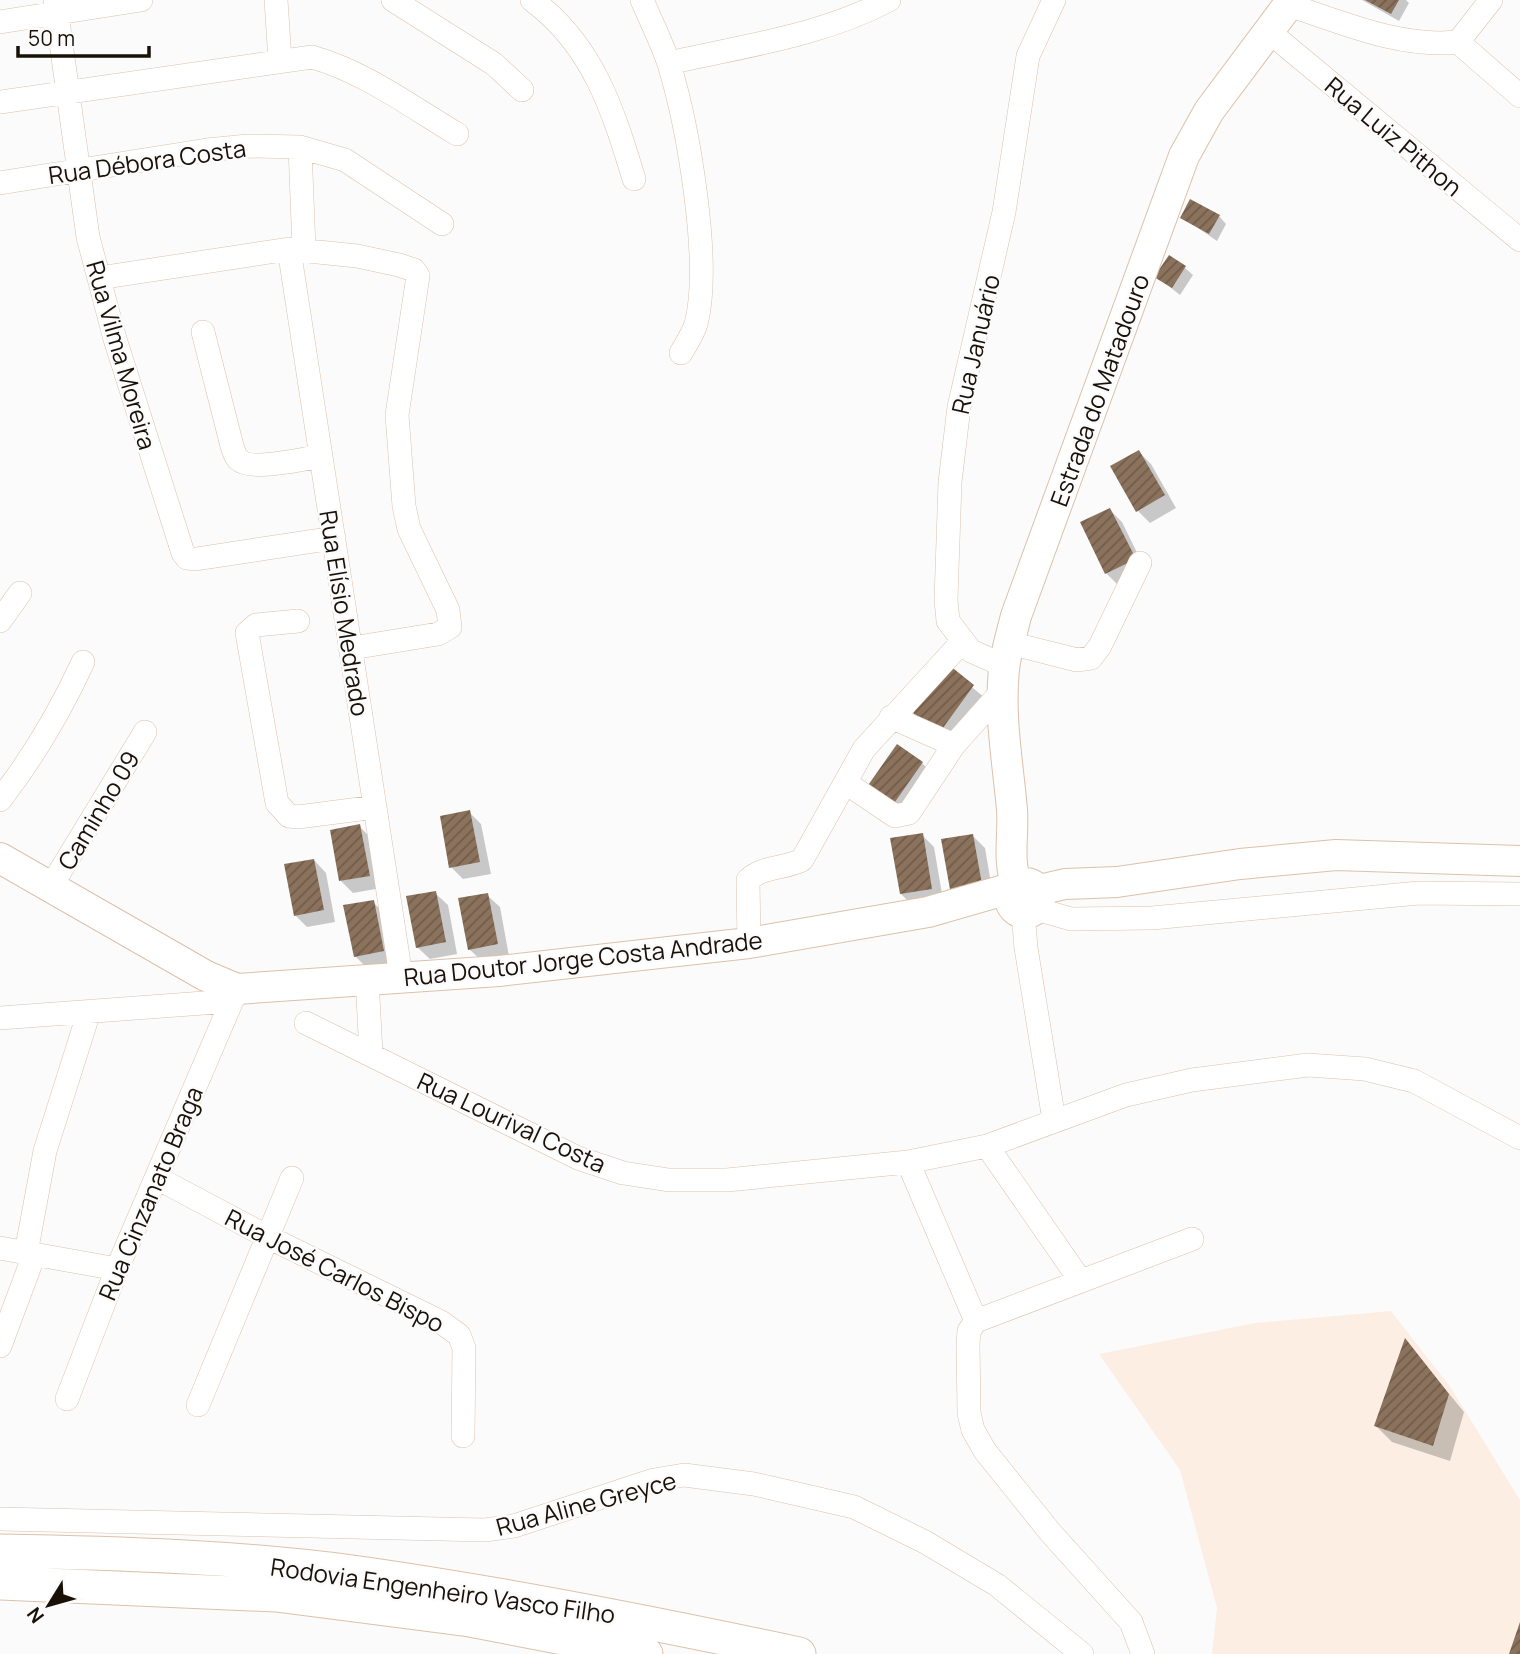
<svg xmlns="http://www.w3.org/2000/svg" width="1520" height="1654" font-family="Manrope,sans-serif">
<defs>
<pattern id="building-hatch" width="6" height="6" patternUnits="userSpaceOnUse" patternTransform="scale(1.75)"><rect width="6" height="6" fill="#8a725c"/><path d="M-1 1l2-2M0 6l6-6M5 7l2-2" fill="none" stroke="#705c4a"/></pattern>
</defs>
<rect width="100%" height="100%" fill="#fbfbfb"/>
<path fill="#fceee2" d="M1391,1311L1451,1388L1520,1500V1654H1212L1217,1608L1180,1470L1099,1354L1255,1323Z"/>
<path fill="#0003" d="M1362,0H1406L1409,3L1399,21Z
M1219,216L1226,224L1217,241L1182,217Z
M1185,268L1193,275L1180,295L1157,277Z
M1139,452L1151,464L1176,508L1150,523L1138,511Z
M1110,510L1122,522L1146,571L1118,585L1106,573Z
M949,668L985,698L952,743L928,724Z
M922,763L934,775L902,820L878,802Z
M469,812L481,824L491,874L463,879L451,867Z
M359,826L371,838L381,888L353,893L341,881Z
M922,835L934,847L943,900L913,906L901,894Z
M973,836L985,848L994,901L964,907Z
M314,860L326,873L335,922L307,927L295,915Z
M435,893L448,905L457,954L430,959L417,947Z
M487,895L500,907L509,956L482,961L469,949Z
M373,902L385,914L395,963L367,968L355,956Z
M1406,1341L1464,1412L1450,1461L1392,1442L1376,1426Z"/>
<path fill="url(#building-hatch)" d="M1365,0H1399L1391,14Z
M1190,199L1220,215L1209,234L1180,218Z
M1169,255L1186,266L1172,288L1154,277Z
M1139,450L1165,495L1136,512L1110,466Z
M1110,508L1136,559L1105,574L1080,522Z
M949,665L974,685L940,732L913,713Z
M897,744L923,762L890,809L864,791Z
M470,810L480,862L449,868L440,816Z
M360,824L370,876L339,881L330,830Z
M923,833L932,889L900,894L890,838Z
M973,834L983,890L951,895L941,839Z
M314,859L324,910L294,916L284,864Z
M436,891L446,942L416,948L406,896Z
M488,893L498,944L468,950L458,898Z
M374,900L384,951L354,957L343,905Z
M1405,1338L1449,1394L1433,1446L1374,1426Z
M1520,1622V1654H1509Z"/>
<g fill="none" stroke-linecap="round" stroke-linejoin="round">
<g stroke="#dcc1aa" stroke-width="24">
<path id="minor" d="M55,0L88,237L115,339L183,553L187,558L196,559L334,538
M276,0L280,60
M393,0L494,64L522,90
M532,0C593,45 613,110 634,179
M642,0C651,21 662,43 669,64C688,126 712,263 696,324C693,334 686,344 681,353
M1289,5C1344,23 1400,48 1458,42L1491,0
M0,22L141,0
M1268,31L1520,240
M1458,42L1520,96
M669,63C743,46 821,36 889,0
M0,102L312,57C365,72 410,106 457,134
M300,147L304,250
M0,183L207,150L248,146L300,147L345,160L442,224
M289,249L401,976
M99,278L289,249L357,256L399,265L414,270L418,276L397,415L404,506L409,529L448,610L450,627L438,634L352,648
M203,332L232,446C234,451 235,457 239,460C251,471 305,459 321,456
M0,621L20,593
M298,621L256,625L247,633L277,803L289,816L298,817L375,807
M1010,643L1077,660L1091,658L1100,646L1140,563
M1005,666L971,651L948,621L946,600L950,482L959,407L1004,212L1028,56L1054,0
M891,717L954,745L1003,690
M846,783L895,816L909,813L954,745
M0,800C34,756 60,712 83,662
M50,888L145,732
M1036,909L1071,919L1152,918L1419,893L1520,894
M1023,913L1026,948L1054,1120
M749,943L748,880C763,866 784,869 802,860L864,749L961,643
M367,979L371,1053
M0,1018L231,1001
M306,1023L578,1158L623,1173L669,1180H727L908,1162L987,1146L1126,1095L1192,1080L1308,1065L1365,1069L1414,1081L1520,1138
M987,1146L1080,1280
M908,1162L976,1321
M157,1178L268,1237L441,1322L459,1335L464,1348L463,1436
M0,1248L117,1269
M26,1253L45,1151L89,1012
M976,1321L969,1331L968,1344L969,1413L973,1430L985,1451L1050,1532L1131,1622L1143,1654
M976,1321L1192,1239
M0,1346L34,1255
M67,1399L117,1269L237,989
M198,1405L292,1178
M0,1519L485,1530L514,1526L654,1480L684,1475L754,1484L854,1507L925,1542L997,1585L1082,1654"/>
</g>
<g stroke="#dcc1aa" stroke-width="32">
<path id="major" d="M0,858L206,976L237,989L499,971L749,943L928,912L1015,887
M1010 898a15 15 0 1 1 30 0a15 15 0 1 1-30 0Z
M1017,885C1007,860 1014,836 1012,810C1008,763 999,717 1004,669C1006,651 1012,633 1016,616L1184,156L1209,111L1292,0
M1039,890L1065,884L1117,882L1240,864L1336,855L1520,861"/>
</g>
<g stroke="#dcc1aa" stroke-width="35">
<path id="highway" d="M0,1551C120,1553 242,1557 360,1573C508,1594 654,1623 799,1654
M0,1583L276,1595L470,1620L646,1654"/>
</g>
<use href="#minor" stroke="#fff" stroke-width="23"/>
<use href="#major" stroke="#fff" stroke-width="30"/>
<use href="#highway" stroke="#fff" stroke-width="33"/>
</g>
<g text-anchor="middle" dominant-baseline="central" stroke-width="5" stroke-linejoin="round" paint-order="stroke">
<g font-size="24" fill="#191008" stroke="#fbfbfb">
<text transform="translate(1394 136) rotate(40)">Rua Luiz Pithon</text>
<text transform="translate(147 161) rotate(-8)">Rua Débora Costa</text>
<text transform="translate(975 344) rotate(-77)">Rua Januário</text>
<text transform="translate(122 355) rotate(74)">Rua Vilma Moreira</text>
<text transform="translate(1099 390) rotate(-70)">Estrada do Matadouro</text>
<text transform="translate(345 613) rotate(81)">Rua Elísio Medrado</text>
<text transform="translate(98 810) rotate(-59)">Caminho 09</text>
<text transform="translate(583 958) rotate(-6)">Rua Doutor Jorge Costa Andrade</text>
<text transform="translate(512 1122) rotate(25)">Rua Lourival Costa</text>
<text transform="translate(150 1193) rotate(-67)">Rua Cinzanato Braga</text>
<text transform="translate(335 1270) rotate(27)">Rua José Carlos Bispo</text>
<text transform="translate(586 1503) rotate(-15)">Rua Aline Greyce</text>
<text transform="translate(443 1590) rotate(8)">Rodovia Engenheiro Vasco Filho</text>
</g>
</g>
<g transform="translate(49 1605) rotate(233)" stroke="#fbfbfb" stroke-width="5" paint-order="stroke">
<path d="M0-5L12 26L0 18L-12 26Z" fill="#191008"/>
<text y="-10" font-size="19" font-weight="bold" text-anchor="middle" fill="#191008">N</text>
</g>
<path d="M18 46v10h131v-10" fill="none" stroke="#191008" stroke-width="3.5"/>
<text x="28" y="46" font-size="21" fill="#191008" stroke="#fbfbfb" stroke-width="5" paint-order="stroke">50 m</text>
</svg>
